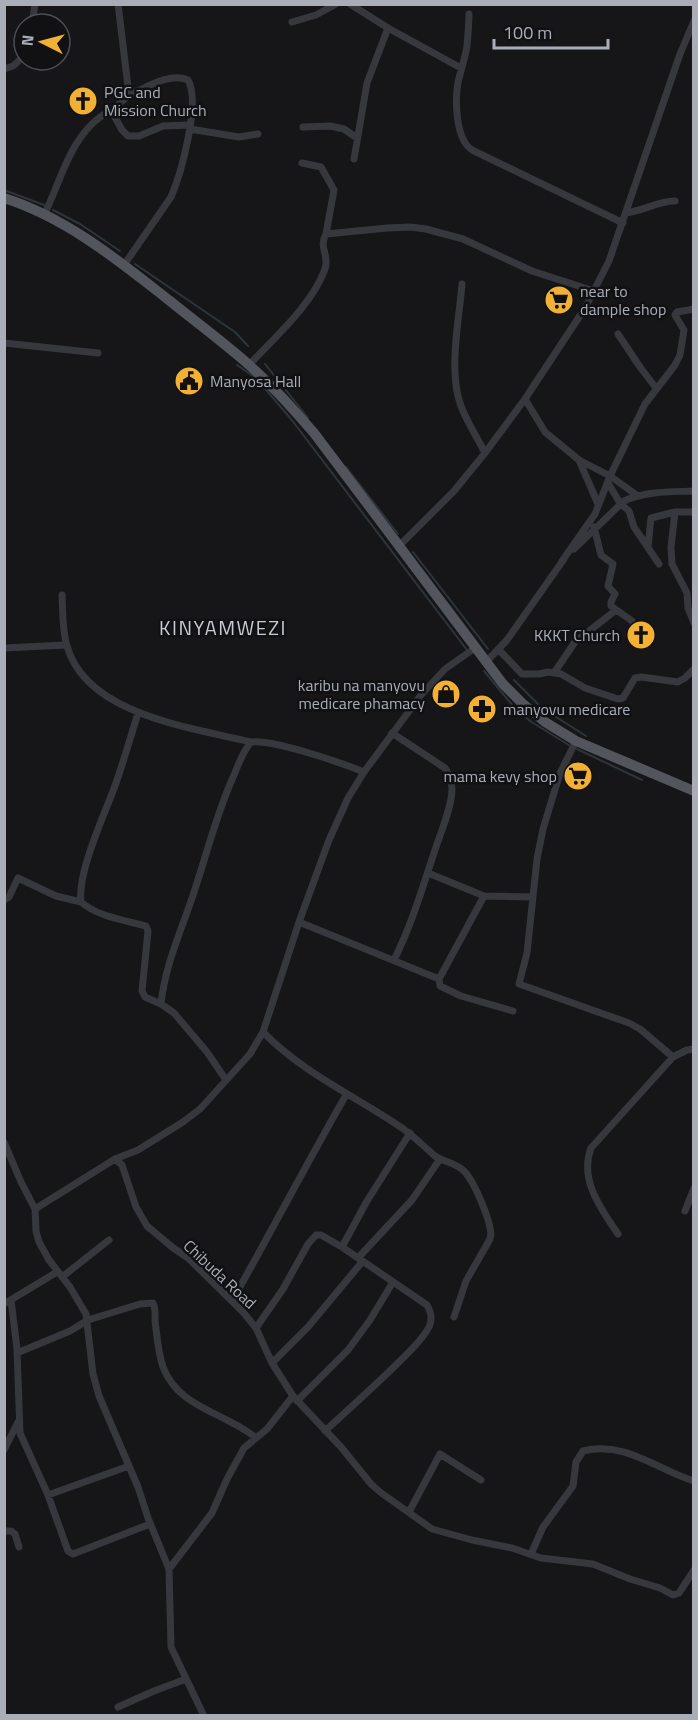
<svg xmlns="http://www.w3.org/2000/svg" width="698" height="1720" font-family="'Titillium Web',sans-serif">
<rect width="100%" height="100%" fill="#161618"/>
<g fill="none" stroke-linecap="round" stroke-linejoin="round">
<path stroke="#2c353c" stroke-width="2" d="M4,190L44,205
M53,210L80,224L120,251
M135,264L235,332L248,346
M265,364L308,418
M237,365L256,378L291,419L467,650
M346,467L398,534
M413,552L488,649
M484,671L513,706L530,721L572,747
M514,680L542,708L586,736
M577,749L642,780"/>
<path stroke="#37383d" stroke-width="7" d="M350,4L388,28L461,68
M469,14C469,24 468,35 467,46C465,58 461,70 458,82C455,100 455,142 474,151L623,223
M292,22L316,15L336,4
M32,24L35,4
M4,69L13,66L24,56
M111,110L122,130L128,136H139L163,126L190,125
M303,127L330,126L344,129L357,138
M190,129L239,137L258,134
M354,159L367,83L388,28
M302,163L321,167L334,190L326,234
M626,213C643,211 658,201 675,201
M44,215C59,185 68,147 92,124C103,113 118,107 129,95L118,4
M124,265L171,197C181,174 201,102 188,80C169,72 146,88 129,95
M462,284C459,321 448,371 461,406C467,422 477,437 485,453
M618,334L640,367L656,388
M4,343L98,353
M249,365C275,337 312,305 325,269C330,255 318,248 326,234L387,228L410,227L426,229L463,239L532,271L594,291
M525,399L545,432L579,460L610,476L638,496
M579,460L598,504
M608,483L620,503L629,511L634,527L659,564
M675,512L671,547L672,564L687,593L688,608L694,623
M594,527L601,555L613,564L608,586L615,594L611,602V606L632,621
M398,547L454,491L485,453L525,399L585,308L609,261L680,54L694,21
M648,547L651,518L675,512H694
M574,549L624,501C645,491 671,492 694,491
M562,561L595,514L610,476L645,404L675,365L680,355L684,330L675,315L677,312L694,309
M62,595C63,611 62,630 67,646C86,715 193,728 251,742
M4,648L66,645
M498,649L522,674H539L548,672L561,674L585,688L618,699L623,698L635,678L641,677L678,682L685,678L694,669
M486,662L507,640L564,559
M554,673L575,642L616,610
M138,713C131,736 124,760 116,783C105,814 77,872 81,902C98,917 125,920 146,926L148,931L142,991L145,997L161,1004L174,1013L207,1052L226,1080
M392,733L445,768C450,775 452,782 452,790C451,809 442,829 436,847C423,886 412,924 394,960
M576,741L560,773L543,829L537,859L527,953L519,984L629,1023L640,1029L673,1057
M428,873L484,896L533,897
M484,896L439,979L440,986L461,996L513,1011
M4,900L9,897L18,878L56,896L81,902
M299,922L439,979
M161,1004C165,964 183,927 195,889C208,850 217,812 234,775C239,763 243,751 251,742C273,739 342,763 364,772
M263,1032C302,1072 351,1094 396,1124C411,1133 422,1145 435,1156C444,1162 456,1163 464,1171C474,1181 490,1219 491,1234L490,1239L466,1281L454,1317
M4,1142L21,1182L35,1209
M115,1159L122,1165L136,1207L147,1226L172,1247L188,1258L243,1312L256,1328L272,1363L293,1396L341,1447L371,1484L380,1492L432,1529L472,1540L512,1548L541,1558L593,1564L630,1579L660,1588L673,1595L679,1593L694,1570
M685,1211L694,1188
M618,1234C601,1209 579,1180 591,1148L673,1057L687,1050L694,1049
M342,1247L367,1201L410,1133
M358,1258L412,1200L440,1159
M62,1277L109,1240
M11,1300L17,1349L20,1433L48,1495L68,1551L73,1554L150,1524
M232,1301C271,1232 307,1163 346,1095
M4,1304L57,1272
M256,1328L283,1289L308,1244L316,1235H321L342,1247L427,1305C431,1312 433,1319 429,1327C423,1339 411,1350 401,1360C377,1384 351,1407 325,1431
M17,1353L70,1331L88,1320L140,1304L153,1303C156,1309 155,1315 155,1321C157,1336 158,1352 163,1367C179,1409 225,1412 256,1438
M272,1363L308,1327L362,1262
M297,1401L348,1350L370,1320L393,1282
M4,1450L18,1422
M48,1495L129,1466
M409,1512L440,1454L481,1480
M4,1531H11L15,1534L19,1547
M531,1554L543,1527L573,1486L576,1462L583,1451C624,1440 658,1470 694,1481
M169,1569L212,1513L227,1479L244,1448L267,1429L293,1396
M118,1707L154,1691L186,1679
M204,1716L171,1647L169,1569L148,1518L138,1487L99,1396L93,1374L86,1314L70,1287L49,1260L39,1242L36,1231L35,1209L115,1159L138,1150L183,1122L200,1109L250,1054L263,1032L299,922L329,840L348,798L364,772L421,695L445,669L475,648"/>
<path stroke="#53555c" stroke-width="10" d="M4,198C67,218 119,261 170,301C196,322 223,342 248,364C272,385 293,409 314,433L503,684L522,703L545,722L576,741L694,791"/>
</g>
<defs>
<g id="church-disc" transform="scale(1.5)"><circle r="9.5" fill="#f2b134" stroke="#111113"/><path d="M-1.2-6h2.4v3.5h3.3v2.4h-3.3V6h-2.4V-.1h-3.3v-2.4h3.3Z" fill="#111"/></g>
<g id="supermarket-disc" transform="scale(1.5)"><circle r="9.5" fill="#f2b134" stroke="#111113"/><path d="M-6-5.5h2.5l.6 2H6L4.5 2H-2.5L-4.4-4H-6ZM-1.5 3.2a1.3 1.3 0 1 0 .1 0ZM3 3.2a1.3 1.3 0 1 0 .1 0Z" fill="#111"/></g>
<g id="civic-disc" transform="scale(1.5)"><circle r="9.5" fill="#f2b134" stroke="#111113"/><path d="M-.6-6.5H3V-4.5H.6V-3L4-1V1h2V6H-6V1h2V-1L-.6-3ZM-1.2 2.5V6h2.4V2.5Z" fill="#111"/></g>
<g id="shop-disc" transform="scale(1.5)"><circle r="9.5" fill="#f2b134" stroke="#111113"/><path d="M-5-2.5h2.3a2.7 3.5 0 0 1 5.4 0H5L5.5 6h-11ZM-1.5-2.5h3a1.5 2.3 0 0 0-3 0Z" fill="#111"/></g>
<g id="pharmacy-disc" transform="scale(1.5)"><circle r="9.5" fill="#f2b134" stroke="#111113"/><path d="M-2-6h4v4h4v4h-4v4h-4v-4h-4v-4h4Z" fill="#111"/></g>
</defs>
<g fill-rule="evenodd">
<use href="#church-disc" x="83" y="101"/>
<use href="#supermarket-disc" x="559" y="300"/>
<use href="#civic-disc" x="189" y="381"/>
<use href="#church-disc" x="641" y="635"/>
<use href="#shop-disc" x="446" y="694"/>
<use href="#pharmacy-disc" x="482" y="709"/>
<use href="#supermarket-disc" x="578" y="776"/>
</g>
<g text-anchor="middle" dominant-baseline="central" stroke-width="5" stroke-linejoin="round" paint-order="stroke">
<g font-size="16" fill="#a8adb8" stroke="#111113" text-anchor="start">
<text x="104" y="92">PGC and<tspan x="104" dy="18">Mission Church</tspan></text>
<text x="580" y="291">near to<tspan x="580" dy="18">dample shop</tspan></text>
<text x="210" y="381">Manyosa Hall</text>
<text x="620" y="635" text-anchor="end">KKKT Church</text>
<text x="425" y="685" text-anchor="end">karibu na manyovu<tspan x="425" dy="18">medicare phamacy</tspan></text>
<text x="503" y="709">manyovu medicare</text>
<text x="557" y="776" text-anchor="end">mama kevy shop</text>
</g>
<g font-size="16" fill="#a8adb8" stroke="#111113">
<text transform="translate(220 1274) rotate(43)">Chibuda Road</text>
</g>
<g font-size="20" letter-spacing="1.5" fill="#c9ccd4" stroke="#111113">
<text x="223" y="627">KINYAMWEZI</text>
</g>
</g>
<rect width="698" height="1720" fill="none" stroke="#a8adb8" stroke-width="12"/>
<g transform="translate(42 42) rotate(276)"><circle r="28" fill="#111113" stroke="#4d4f55" stroke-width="1.5"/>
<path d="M0-4.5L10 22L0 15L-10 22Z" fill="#f2b134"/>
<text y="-9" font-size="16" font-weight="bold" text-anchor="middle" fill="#a8adb8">N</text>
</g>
<path d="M494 39v9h114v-9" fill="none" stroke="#a8adb8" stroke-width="3"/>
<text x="503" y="39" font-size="18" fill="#a8adb8" stroke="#111113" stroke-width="4.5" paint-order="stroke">100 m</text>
</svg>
